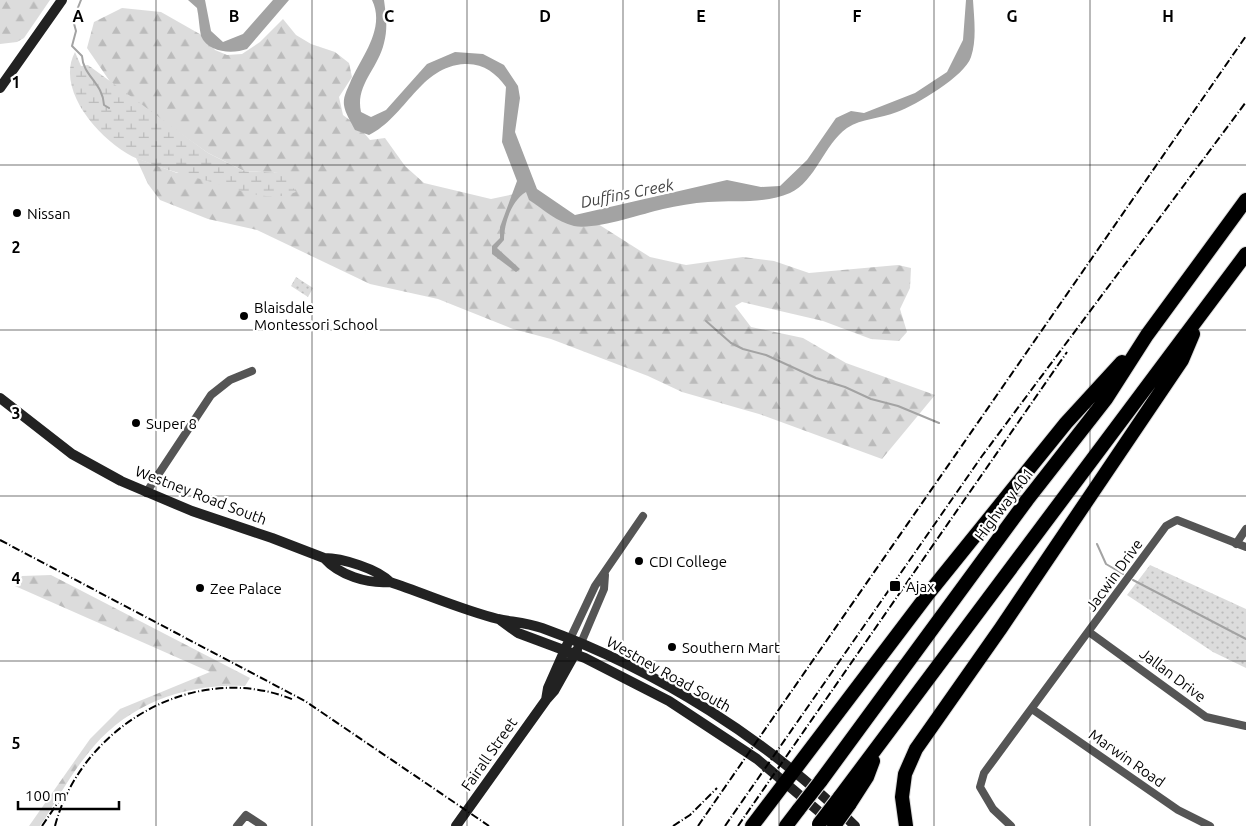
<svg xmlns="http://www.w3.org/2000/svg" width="1246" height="826" font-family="Ubuntu,sans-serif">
<defs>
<pattern id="forest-firs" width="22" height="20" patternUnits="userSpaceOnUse" patternTransform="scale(1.25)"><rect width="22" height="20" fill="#dcdcdc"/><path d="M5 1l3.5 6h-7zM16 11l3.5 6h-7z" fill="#bbb"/></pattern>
<pattern id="wetland-marsh" width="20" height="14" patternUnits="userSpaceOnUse" patternTransform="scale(1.25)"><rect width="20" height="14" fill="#dcdcdc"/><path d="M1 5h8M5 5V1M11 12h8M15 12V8" fill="none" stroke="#bbb"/></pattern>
<pattern id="park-dots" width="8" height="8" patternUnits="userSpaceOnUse" patternTransform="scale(1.25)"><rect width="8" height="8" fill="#dcdcdc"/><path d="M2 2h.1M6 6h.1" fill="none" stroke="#bbb" stroke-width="1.8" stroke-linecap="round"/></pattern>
</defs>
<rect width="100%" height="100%" fill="#fff"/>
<path fill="url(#forest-firs)" d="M0,0H50L24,38L17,42L0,44Z
M122,8L161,12L205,37L215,50L227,55L242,54L260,42L283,19L296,35L311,44L335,52L349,63L352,77L339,97L343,115L359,127L370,140L385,138L405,166L424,183L491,199L528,191L576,226L598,224L650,257L686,265L743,257L774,261L809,273L898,265L911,268L910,288L900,309L907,332L899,341L871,339L823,321L742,302L735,306L751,327L803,338L846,363L935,395L882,459L759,414L682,392L648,376L551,339L513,329L438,299L370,284L257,230L208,219L160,200L148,184L136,158L177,173H278L244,171L208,153L113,86L87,48L94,22Z
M51,575L250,678L245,686C188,683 132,702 94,746C73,770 57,800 40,826H29L90,739L120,709L210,672L15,586L22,576Z"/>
<path fill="url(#wetland-marsh)" d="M75,52L81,66L88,65L208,153L244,171L278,173L288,181L296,192C270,203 241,191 215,183C189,176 163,169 138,159C103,144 54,91 75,52Z"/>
<path fill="url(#park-dots)" d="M296,277L313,288L308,297L291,286Z
M1150,565L1246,609V668L1213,652L1127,595Z"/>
<path fill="#a3a3a3" d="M188,0H205L211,31L223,42L243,34L273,0H289L247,49C233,54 208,53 201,36C199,27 199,17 197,8Z
M372,0H384C386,15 388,28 384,43C378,69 355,85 361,112L371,117L386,110L427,64L455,52L483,54L504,65L518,86L520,98L515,132L537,189L575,215L727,180L761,187L780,186L807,160L836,118L851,111L864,113L915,93L947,72L963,40L966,0H973C974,17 977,40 971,57C965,76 916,105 897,112C880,119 862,118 847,128C824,144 816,181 790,193C765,204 734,200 708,202C693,203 677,206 663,209C641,214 596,230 574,226C557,222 543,209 529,200L526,192C511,201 504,224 504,240L497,248L520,269L516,272L492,254V246L500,238V227L517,181L502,142L506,87C496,73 483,63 465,64C420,66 406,117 369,135L355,130C351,122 345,113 344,105C343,97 347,90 350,83C361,57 386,29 372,0Z"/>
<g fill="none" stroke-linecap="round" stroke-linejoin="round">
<path stroke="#a3a3a3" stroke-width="2" d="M81,0L73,20L76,31L72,46L82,56C83,76 103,83 104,105L109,108
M706,321L731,343L743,349L766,355L816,378L845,387L871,399L898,406L939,423
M1097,544L1106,564L1123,574
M1133,580L1246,639"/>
<g stroke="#dbdbdb" stroke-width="16">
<path id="highway" d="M820,782L1027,500L1106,399L1147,335L1246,200
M839,798L1246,254
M849,805L867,777L873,761
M752,826L928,594L1066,423L1122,362
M786,826L799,809
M906,826L902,797L905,774L916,749L1001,628L1182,360L1193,334"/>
</g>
<path stroke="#555" stroke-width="8" d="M146,493L211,395L230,380L252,371
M1236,544L1246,529
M1089,632L1206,717L1246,726
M570,639L595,586L643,516
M581,643L604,589L605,575
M1032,709L1178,810L1210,826
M237,826L246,815L263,826
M1011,826L993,809L980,787L984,773L1166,526L1177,520L1246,547"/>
<path stroke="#222" stroke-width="10" d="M0,88L62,0
M0,398L72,454L121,481L192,511L272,538L324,558C342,558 378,569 390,582
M324,558C339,575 367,584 390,582C426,594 462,610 498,619C513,622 527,623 542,628C658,670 768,740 855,826
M500,620L518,633L585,658L669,701L757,759L829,820
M546,700L548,688L567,645
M456,826L546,700L554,691L577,650"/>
<use href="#highway" stroke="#000" stroke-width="14"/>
<path stroke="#000" stroke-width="2" stroke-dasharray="8 2.5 1 2.5" stroke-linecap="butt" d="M0,540L305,701L489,826
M42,826L59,801
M55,826C81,726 196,659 294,700
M673,826L690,815L717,788
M698,826L1246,36
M725,826L982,456L1246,102
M738,826L1067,352"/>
<g stroke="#dbdbdb" stroke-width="16" stroke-linecap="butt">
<path id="highway-bridge" d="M799,809L820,782
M819,824L839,798
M834,826L849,805"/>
</g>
<use href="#highway-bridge" stroke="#000" stroke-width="14"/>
</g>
<path fill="none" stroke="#000" stroke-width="1" stroke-opacity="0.55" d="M156,0V826M312,0V826M467,0V826M623,0V826M779,0V826M934,0V826M1090,0V826M0,165H1246M0,330H1246M0,496H1246M0,661H1246"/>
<g fill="#000" stroke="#fff" stroke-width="2">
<circle cx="17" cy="213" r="5"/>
<circle cx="244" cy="316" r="5"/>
<circle cx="136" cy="423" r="5"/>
<circle cx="639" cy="561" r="5"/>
<rect x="889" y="580" width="12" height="12" rx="2.5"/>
<circle cx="200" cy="588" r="5"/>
<circle cx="672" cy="647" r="5"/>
</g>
<g text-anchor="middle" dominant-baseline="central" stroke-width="4.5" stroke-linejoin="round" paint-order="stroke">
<g font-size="15" fill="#000" stroke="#fff" text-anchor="start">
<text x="27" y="213">Nissan</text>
<text x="254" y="307">Blaisdale<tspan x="254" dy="17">Montessori School</tspan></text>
<text x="146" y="423">Super 8</text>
<text x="649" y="561">CDI College</text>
<text x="906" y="586">Ajax</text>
<text x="210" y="588">Zee Palace</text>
<text x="682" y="647">Southern Mart</text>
</g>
<g font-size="15" fill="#000" stroke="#fff">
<text transform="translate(201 495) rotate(21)">Westney Road South</text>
<text transform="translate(1004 504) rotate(-53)">Highway 401</text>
<text transform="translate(1114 575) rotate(-54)">Jacwin Drive</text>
<text transform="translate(669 674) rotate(29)">Westney Road South</text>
<text transform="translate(1173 675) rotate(37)">Jallan Drive</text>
<text transform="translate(489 754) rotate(-55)">Fairall Street</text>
<text transform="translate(1127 758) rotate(35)">Marwin Road</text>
</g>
<g font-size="16" font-style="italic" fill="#444" stroke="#fff">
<text transform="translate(627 193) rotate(-11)">Duffins Creek</text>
</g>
</g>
<g font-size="16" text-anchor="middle" font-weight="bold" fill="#000" stroke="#fff" stroke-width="4.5" stroke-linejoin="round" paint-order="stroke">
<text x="78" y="22">A</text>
<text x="234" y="22">B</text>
<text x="389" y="22">C</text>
<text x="545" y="22">D</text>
<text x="701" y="22">E</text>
<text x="857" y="22">F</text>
<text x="1012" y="22">G</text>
<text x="1168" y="22">H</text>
<text x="16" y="88">1</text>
<text x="16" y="253">2</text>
<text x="16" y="419">3</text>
<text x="16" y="584">4</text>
<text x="16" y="749">5</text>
</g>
<path d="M18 801v8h101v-8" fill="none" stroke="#000000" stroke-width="2.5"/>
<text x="25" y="801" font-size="15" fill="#000000" stroke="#ffffff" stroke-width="4" paint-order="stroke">100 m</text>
</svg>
